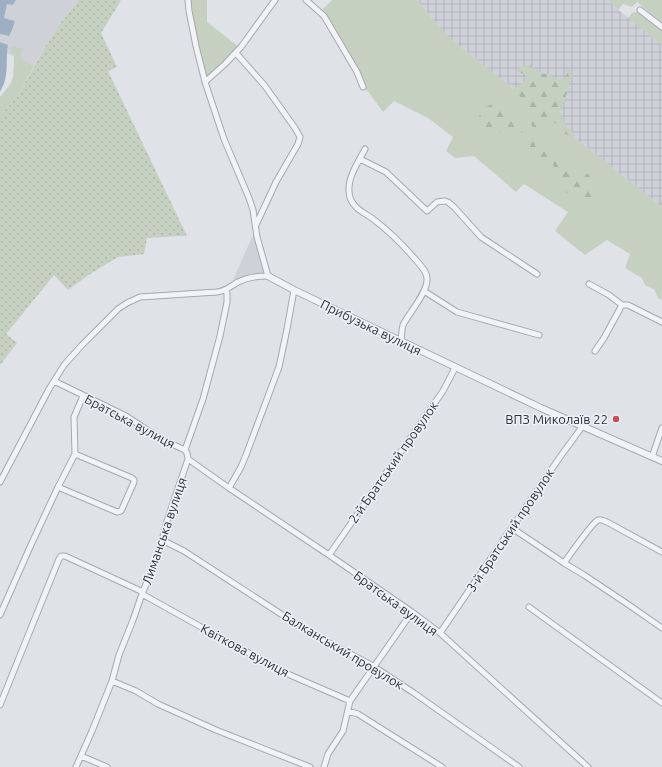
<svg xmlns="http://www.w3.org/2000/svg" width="662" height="767" font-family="Ubuntu,sans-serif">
<defs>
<pattern id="industrial-grid" width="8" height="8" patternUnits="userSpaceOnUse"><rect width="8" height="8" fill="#ced1d8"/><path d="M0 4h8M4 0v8" fill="none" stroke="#b1b4ba"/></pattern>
<pattern id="forest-firs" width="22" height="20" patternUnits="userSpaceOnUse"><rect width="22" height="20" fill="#c5d0c1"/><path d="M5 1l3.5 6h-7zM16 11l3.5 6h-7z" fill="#a9b3a7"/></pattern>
<pattern id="garden-dots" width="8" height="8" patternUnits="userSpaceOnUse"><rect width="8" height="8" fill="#c5d0c1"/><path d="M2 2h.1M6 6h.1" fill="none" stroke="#a9b3a7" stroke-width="1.8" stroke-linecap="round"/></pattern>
</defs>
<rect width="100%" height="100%" fill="#dfe2e7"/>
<path fill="#ced1d8" d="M16,0H79L62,21L48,42L34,66L7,53L8,45L0,42V34L9,36L12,30L15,21L4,18L7,4L13,5Z
M255,231L265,274L231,285L244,255Z"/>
<path fill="url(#industrial-grid)" d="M417,0H609L616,8L662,45V207L447,36Z"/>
<path fill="#c5d0c1" d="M190,0H207V22L239,47L224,63L208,76L206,75L198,46Z
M332,0H417L447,36L662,207V300L658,298L654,289L645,285L642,278L625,268L630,254L607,240L585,255L555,231L568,212L524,184L516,192L474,156L455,158L446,151L453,137L428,118L394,101L383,112L364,86L321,11Z
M609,0H662V23L637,2L632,7L623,4L618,10Z
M635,12L640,13L662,30V45L628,18L632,13Z
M12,46L23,49L20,58L34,66L20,92L0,117V97L11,83L13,77L14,63V54L11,53Z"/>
<path fill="url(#forest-firs)" d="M527,65H530L534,70H538L543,74L548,73L555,79L565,78L567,74V70L569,69H571L572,77L569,84V89C566,94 567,94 565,99C563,104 561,107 560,112C561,115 563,117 564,120C566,125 565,128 571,129L572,132L575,134V137L565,134L557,124L547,118H546L547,123L545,125L538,124L535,129L533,128C531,123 527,118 530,113L537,112V108L535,107L530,109L528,108V103C522,100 518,94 514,90V88C520,85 527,81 527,74L519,73L518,70L520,67Z
M494,104L505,107L508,111L512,113L513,115L514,120L515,123L523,129V130L522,133H516L511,136H509L507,133L500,132L493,128L490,129L489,132H486L484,127L479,125C477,114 483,106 494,104Z
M533,137L535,138V145L536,147L543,150L549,156L552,158L561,160L563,164L565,165L572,166L579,171L588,174L591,178L596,181V184C591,189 592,189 592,196L589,200C579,202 565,194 559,186C558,184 558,182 557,180C554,176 554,180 552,176C551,173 553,169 554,166C547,162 543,158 535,160L532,158L531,153L526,150C525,144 529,140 533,137Z"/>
<path fill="url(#garden-dots)" d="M79,0H121L101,33L117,67L108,71L187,236H180L147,238L144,254L118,257L90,274L68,290L54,275L6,334L17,343L0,365V117L20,92L48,42L62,21Z"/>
<path fill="#9eafc3" d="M0,0H16L13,5L7,4L4,18L15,21L12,30L9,36L0,34Z
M0,42L8,45C5,63 10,75 0,92Z"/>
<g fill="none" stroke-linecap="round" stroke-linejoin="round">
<g stroke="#a5a9b0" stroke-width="7">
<path id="minor" d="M306,0L324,16L357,72L363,87
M640,10L662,27
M236,53L265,86L295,128L300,137L298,144L276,182L256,225
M205,82L225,64L241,47L275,0
M365,149C359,161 348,176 349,191C349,197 352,203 356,207C361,212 368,215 373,219C389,231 403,245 415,259C420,265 428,272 427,280C427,293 409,313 403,325L402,330L401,341
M360,159L386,172L427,211L437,202L445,201L448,202L454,207L481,237L537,274
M589,284L609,295L622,305H628L662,322
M424,291L457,312L539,335
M595,351L604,338L622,305
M54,381L126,416L161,439L185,450
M652,457L662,428
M188,459L229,488L329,555L412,612L440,633L588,767
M0,482L49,389L64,365L82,345L118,309L127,303L140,297L217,292C226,291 231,286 238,282C248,277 257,276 268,276L257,237L253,210L249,198L224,139L205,82L196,46L189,11L188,0
M58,487L117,512L121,511L122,509L134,482V480L132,478L75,454
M229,488L241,467L246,455L279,367L287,329L294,290
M512,528L564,563L584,575L626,603L662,628
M162,540L184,551L307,631L373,666L414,693L519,767
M329,555L443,391L455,368
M564,563C569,556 592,523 598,520C601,519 604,521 607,522L662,552
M142,594L219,637L290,675L350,701
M529,607L662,703
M0,615L30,547L58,487L75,454L74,417L83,396
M440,633L560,457L582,427
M112,681L136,691L158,704L216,730L310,767
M0,705L59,559L61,556H65L143,592
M348,711L358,714L442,767
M81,756L107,767
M76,767L92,731L112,681L119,655L133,620L142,594L159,552L167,521L188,459L187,453L185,450L203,399L220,336L227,302V294L226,290
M324,767L328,754L343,731L350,701L412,612"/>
</g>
<g stroke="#a5a9b0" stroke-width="8">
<path id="tertiary" d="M268,276L294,290L541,408L662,461"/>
</g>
<use href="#minor" stroke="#f2f3f6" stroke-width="5"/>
<use href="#tertiary" stroke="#f2f3f6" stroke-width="6"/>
</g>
<circle fill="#c0515e" stroke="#eff1f5" stroke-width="1.5" cx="616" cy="419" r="4"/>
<g text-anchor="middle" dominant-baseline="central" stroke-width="3" stroke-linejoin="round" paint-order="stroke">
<g font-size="13" fill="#2a303c" stroke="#eff1f5">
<text transform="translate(371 327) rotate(26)">Прибузька вулиця</text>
<text transform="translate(130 421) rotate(28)">Братська вулиця</text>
<text transform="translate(393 462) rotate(-55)">2-й Братський провулок</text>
<text transform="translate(510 530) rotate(-56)">3-й Братський провулок</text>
<text transform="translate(164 531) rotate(-71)">Лиманська вулиця</text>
<text transform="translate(396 603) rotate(36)">Братська вулиця</text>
<text transform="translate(245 650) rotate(28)">Квіткова вулиця</text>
<text transform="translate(343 650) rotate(31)">Балканський провулок</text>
</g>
<g font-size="13" fill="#2a303c" stroke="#eff1f5" text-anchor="end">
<text x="608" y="419">ВПЗ Миколаїв 22</text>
</g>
</g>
</svg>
